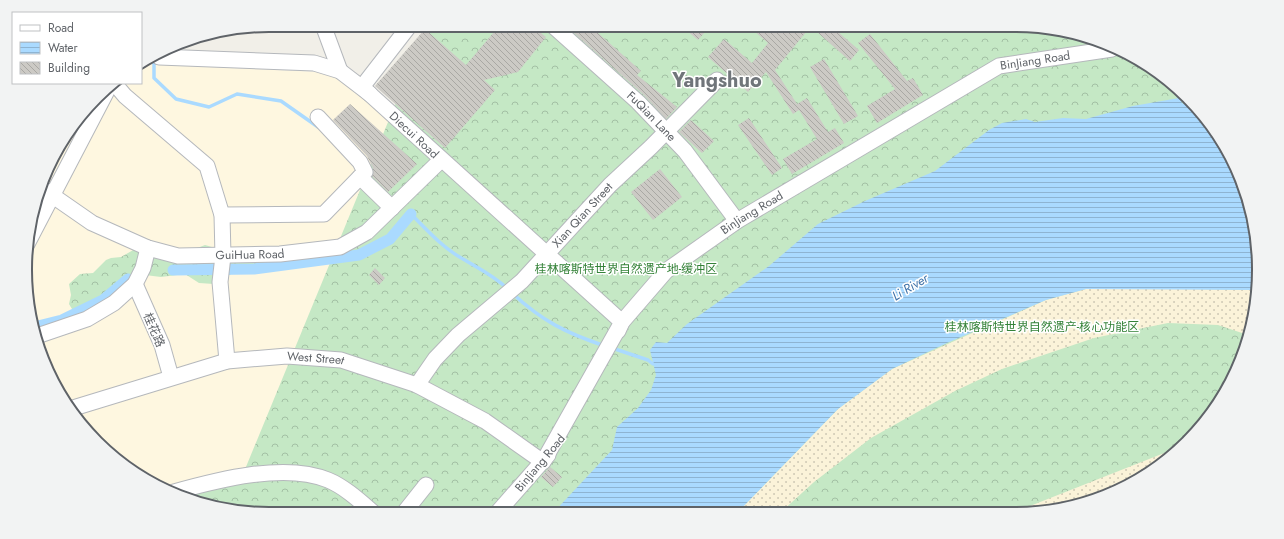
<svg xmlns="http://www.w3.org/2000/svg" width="1284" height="539" font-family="Jost,'Noto Sans SC',sans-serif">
<defs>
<pattern id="forest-crowns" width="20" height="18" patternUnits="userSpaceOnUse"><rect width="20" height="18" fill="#c5e8c5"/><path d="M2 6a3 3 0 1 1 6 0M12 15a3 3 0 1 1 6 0" fill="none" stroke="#a3c0a4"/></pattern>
<pattern id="sand-dots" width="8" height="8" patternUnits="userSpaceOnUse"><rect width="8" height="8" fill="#fbf3d9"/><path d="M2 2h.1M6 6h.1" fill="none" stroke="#cec8b4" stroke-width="1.8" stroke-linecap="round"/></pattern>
<pattern id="water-rules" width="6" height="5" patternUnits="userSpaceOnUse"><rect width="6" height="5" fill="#aadaff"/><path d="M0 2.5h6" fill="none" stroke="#8eb4d2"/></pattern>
<pattern id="building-back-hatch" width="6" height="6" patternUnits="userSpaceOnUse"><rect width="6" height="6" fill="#cccac5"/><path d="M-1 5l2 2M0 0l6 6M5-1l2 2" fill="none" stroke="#a9a8a4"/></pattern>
</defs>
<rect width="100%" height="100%" fill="#f1efe8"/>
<path fill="#fef7e0" d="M145,64L317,72L337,78L361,96L624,327L199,488L186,498L121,464L66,405L30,317L28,252L58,199L44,187L58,147L108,86L113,83H141V67Z"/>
<path fill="url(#forest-crowns)" d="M428,25H1014L1093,38L1176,86L1234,161L1258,253L1246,348L1218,405L1176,453L1122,489L1047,512L270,514L191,501L186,498L199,488L241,479Z
M205,245L212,247L228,259L323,256L261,265L233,273L214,284L199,283L185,274L161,277L145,275L81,316L72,309L69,304L71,295L69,284L80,274L93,273L106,260L111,258L121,257L135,249L192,250Z"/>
<path fill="url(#sand-dots)" d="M1140,288L1254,290L1248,335L1218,325L1168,323L1094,338L1002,369L955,391L871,438L814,482L780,513H737L838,409L892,369L1046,300L1086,289Z
M1182,446L1176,453L1122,489L1047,512H1020L1030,506Z"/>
<path fill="url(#water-rules)" d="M1179,98L1183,104L1189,103L1234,161L1258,253L1254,290L1086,289L1046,300L947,343L892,369L838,409L737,513H553L612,450L617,427L638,408L651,390L656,375L650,350L656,342L667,343L687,324L769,266L818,224L865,201L935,171L989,130L1002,123L1026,119L1035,122L1063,118L1086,119L1133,106Z"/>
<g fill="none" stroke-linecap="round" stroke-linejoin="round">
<path stroke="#aadaff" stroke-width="3.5" d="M154,59V78L176,99L209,107L237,94L281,101L318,127
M411,214C427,230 443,248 463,259C480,269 493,275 508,289
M512,293C542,321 566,333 605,346
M612,348L648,360L653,364"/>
<path stroke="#aadaff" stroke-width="11" d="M173,270L254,269L359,255L390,239L411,214
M34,327L62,320L103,300L128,279"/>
</g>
<path fill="url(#building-back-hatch)" d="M500,25H531L546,37L518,72L484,80L495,90L445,148L375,86L425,29L466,65Z
M565,25H589L641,71L637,75L677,107L666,119L644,95Z
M680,25H711L698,40Z
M747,25H803L807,31L775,70L797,104L807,98L828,132L835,128L844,143L792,174L783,159L817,139L799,110L793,114L766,72L748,92L708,57L724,39L752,63L768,43Z
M809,25H830L859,50L850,61Z
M870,34L907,81L913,78L923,95L877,123L867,106L895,89L858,43Z
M824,59L858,116L844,124L810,67Z
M350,104L417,164L388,192L372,176L373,168L367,156L333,120Z
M749,118L782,168L772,175L738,125Z
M691,120L714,141L702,153L679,132Z
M660,169L682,197L653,220L631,192Z
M375,268L385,278L379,285L369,275Z
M550,467L562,477L553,487L541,477Z"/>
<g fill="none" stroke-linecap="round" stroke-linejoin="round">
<g stroke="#b5b8bc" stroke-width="17">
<g id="minor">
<path d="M323,25L340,71"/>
<path id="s1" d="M552,25L638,102L685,151L737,221"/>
<path d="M159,57L314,63L340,71L370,94"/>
<path d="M114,83L125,96L207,166L222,215L223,256L220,282L227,361"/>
<path d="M318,117L360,162L365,172L360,177L392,208"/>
<path id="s2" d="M43,189L92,223L148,248L178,256L280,254L340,247L367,232L441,160"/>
<path d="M222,215L324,214L360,177"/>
<path d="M27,244L110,85"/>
<path d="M135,284L162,345L171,377"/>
<path id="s3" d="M618,331L622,322L666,271L737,221L999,66L1112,49"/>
<path d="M37,336L87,319L114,303L135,284L143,268L148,248"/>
<path id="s4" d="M417,385L435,359L458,335L522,281L610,185L651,147L717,80"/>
<path id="s5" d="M70,409L227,361L287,356L341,360L417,385L485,421L543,462L622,322L362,87L410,25"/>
<path d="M174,492C217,480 285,462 328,480C345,487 361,502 375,514"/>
<path d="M497,513L548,455"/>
<path d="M403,514L426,485"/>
</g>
</g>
<use href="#minor" stroke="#fff" stroke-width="15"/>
</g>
<g text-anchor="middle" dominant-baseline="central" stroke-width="3" stroke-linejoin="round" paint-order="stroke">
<g font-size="12" fill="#5f6368" stroke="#fff">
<text stroke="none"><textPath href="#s3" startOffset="505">BinJiang Road</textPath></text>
<text stroke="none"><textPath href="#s1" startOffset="135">FuQian Lane</textPath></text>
<text transform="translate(414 135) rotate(43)">Diecui Road</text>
<text stroke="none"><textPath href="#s3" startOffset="181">BinJiang Road</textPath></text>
<text stroke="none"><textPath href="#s4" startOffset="238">Xian Qian Street</textPath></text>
<text stroke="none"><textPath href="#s2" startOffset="224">GuiHua Road</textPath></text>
<text transform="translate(154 330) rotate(67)">桂花路</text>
<text stroke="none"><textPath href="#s5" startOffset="253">West Street</textPath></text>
<text transform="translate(540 463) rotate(-50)">BinJiang Road</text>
</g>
<g font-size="12" fill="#348238" stroke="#fff">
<text x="626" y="269">桂林喀斯特世界自然遗产地-缓冲区</text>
<text x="1042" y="327">桂林喀斯特世界自然遗产-核心功能区</text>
</g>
<g font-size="13" font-style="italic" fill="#4174aa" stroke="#fff">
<text transform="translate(910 287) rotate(-31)">Li River</text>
</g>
<g font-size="20" font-weight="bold" fill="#70757a" stroke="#fff">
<text x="717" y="80">Yangshuo</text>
</g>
</g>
<path d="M0 0H1284V539H0ZM269 32H1015A237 237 0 0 1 1252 269V270A237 237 0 0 1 1015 507H269A237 237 0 0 1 32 270V269A237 237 0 0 1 269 32Z" fill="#f2f3f3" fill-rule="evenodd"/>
<path fill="none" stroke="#5f6368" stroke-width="2" d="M269 32H1015A237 237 0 0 1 1252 269V270A237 237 0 0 1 1015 507H269A237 237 0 0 1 32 270V269A237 237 0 0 1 269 32Z"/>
<rect x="12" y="12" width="130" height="72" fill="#ffffff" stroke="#bfc1c3"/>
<rect x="20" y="25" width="20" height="6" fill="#ffffff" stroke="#bfc1c3"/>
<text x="48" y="32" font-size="12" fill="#5f6368">Road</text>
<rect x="20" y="42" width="20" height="12" fill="url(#water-rules)" stroke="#bfc1c3"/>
<text x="48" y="52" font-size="12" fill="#5f6368">Water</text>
<rect x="20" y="62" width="20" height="12" fill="url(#building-back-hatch)" stroke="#bfc1c3"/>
<text x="48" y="72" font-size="12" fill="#5f6368">Building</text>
</svg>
